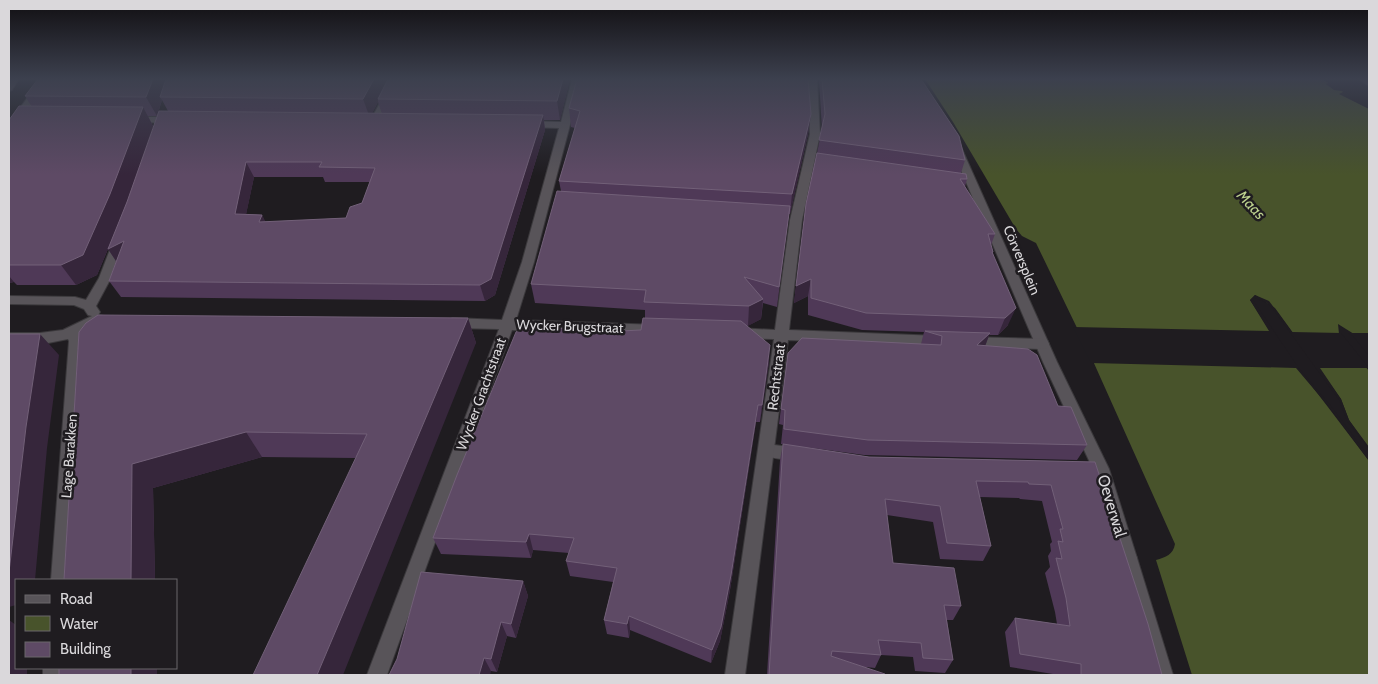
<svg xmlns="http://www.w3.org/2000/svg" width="1378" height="684" font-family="Cabin,sans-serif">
<rect width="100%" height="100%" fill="#1f1c20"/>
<path fill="#48532b" d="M925,79H1322L1328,83L1326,84L1334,90L1342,91L1343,92L1339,94L1369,109V354L1354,334L1338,324L1339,334L1369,371V447L1349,420L1341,399L1275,308L1255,295L1250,300L1270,331L1369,461V675H1192L1156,560C1166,557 1173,555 1175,544L1093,361L1036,243L1022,236L1016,229L953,122Z"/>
<path fill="#1f1c20" d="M1255,295L1269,301L1292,332L1341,333L1369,368H1320L1341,399L1349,420L1369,449L1347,421L1339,400L1273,309L1267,303L1255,298L1253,300L1298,367L1331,406L1369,457V461L1329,407L1296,368L1091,363L1073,327L1269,331L1250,300Z
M1348,333H1369V356L1353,336Z"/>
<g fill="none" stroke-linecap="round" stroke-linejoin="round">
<g stroke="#3b393c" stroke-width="2">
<path id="pedestrian" d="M393,79H402L378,125H370L369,123Z
M956,144L961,147L1057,362L1109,469L1137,558L1134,564L1128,566L1122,564L1119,558L1093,469L1043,362L951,147Z
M767,444L804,449L806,454L804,459C792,462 773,458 761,455L759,450L761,445Z"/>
</g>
<g stroke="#3b393c" stroke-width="2">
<path id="minor" d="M41,79H50L13,132L9,133V123Z
M572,79H582L534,262L516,320L659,325L664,327L666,330L664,333L659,335L512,330L387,675H367L499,329L453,328L448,326L446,323L448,320L453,318L502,320L522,262L559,128L527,127L522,124L527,121L561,122Z
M807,79H817L820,134L802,220L789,330L939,336L944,338L946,341L944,344L939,346L788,340L745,675H725L774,339L738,338L733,336L731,333L733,330L738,328L775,330L790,220L810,134Z
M132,117H175L180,120L175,123L128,122V118Z
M120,235L126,239L111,278L96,306L100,312L98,315L104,316L106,319L104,322L80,335L83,340V349L69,580H51L69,341L68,339L48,343H9V333H40L63,330L92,316L88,315L84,309L74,305L9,304V296L75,297L86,300L99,278L114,239Z
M968,337L1042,339L1047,340L1049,344L1047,348L1042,349L968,347L963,345L961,342L963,339Z
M1128,550L1134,552L1137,558L1173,675H1153L1119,558L1122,552Z
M43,668H63V675H43Z"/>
</g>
<g stroke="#3b393c" stroke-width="2">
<path id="tertiary" d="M10,79H19L12,90L9,91Z"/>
</g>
<g stroke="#3b393c" stroke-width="2">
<path id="secondary" d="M1359,79H1369V86Z"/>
</g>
<use href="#pedestrian" fill="#585459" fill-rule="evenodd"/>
<use href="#minor" fill="#585459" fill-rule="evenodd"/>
<use href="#tertiary" fill="#585459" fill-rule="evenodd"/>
<use href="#secondary" fill="#585459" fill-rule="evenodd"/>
</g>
<path fill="#4f3957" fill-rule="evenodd" d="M570,79L560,120H544L545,130L495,295L485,301L121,297L109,281L116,261L108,249L97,275L76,285H17L14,282L9,283V120L32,107L25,96ZM162,100L168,111L125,207L153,126L148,116H157ZM378,102L382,114L372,113ZM254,177H323L325,182H370L362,203L346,218L265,222L262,215L246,214Z
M819,79H921L965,160L961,173L967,179L965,187L995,234L991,245L993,252V254L1008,325L998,335H989L985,346L1058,406L1087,445L1077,460L864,455L805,447L869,457L1095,462L1162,675H1059L1010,667L1005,632L1015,618L1057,624L1055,612L1045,573L1050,567L1048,556L1051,551L1050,544L1052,542L1042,501L1020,499L1019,498L980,497L991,546L983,561L940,559L933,522L887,515L893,563L961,606L953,620H947L953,660L945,673L915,671L913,657L881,655L875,668L865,667L885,675H767L780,460L783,444H781L783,425L779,424L788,353L921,344L924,332L862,330L808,315V296L794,303L806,204L817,153L822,129Z
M569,108L811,114L808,134L790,214H789L777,307L763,303L761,319L747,326L769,362L760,422H756L730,590L720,641L711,663L630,630L629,638L607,634L604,620L613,582L570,576L566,561L569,553L533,550L531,558L441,554L433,538L621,331L641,330L645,318V310L535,303L531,284L561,191L559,181L575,128L571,127Z
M468,318L476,343L355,458L262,457L153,488L155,580H64L79,332Z
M523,581L528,596L516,638L507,636L497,672L491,671L389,675Z"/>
<path fill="#36263b" d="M153,79H169L160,97L162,100L157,116L146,97Z
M374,79H391L378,99V102L370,118L363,99Z
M563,79H570L560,120L557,101Z
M143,107L153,126L123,213L124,241L118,264L108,249L97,275L76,285L61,265Z
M811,114L808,134L790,214L792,194Z
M543,115L545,130L495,295L485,301L480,285Z
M246,162L254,177L243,229L235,214Z
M262,215L270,230L259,222Z
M9,276L14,282L9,283Z
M811,279L808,296L794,303L796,286Z
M763,299L761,319L748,326L749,306Z
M1016,308L1008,325L998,335L1005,318Z
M468,318L476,343L343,675H317Z
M990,333L984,349L977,345Z
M40,334L59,355L47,448L35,580H16V605L9,607V572L26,427Z
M770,345L769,362L760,422L762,405Z
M758,405L756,422L730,590L720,641L711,663L712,650Z
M246,432L262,457L153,488L155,580H131L132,464Z
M529,534L533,550L531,558L526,542Z
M523,581L528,596L516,638L511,624Z
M629,616L630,630L629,638L627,624Z
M9,620L16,625V668H27V675H9Z
M501,622L507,636L497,672L491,659Z
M484,658L491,671L490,675H479Z
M131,668H157V675H131Z"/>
<path fill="#5e4a65" stroke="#726078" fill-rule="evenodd" d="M38,79H153L146,97L25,96Z
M166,79H374L363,99L160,97Z
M388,79L517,80L518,79H563L557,101L378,99Z
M577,79H808L811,114L792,194L559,181L580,111L569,108Z
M822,79H921L959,136L965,160L819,140L825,114Z
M19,106L143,107L110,194L83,255L61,265H9V120Z
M159,111L543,115L491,279L480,285L109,281L124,241L108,249L127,202ZM246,162H322L319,167L375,168L362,203L350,207L346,218L259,222L262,215L235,214Z
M817,153L966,174L967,179H960L995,234H988L993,252H992L1016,308L1005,318L866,313L811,298V279L796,286L806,204Z
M557,191L790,206L779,287L744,277L763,299L749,306L644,302L646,290L531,284Z
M98,315L468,318L317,675H253L367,434L246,432L132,464L131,580H64L79,332L86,323Z
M643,318L741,321L770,345L762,405H758L731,575L721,627L712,650L629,616L627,624L604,620L617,568L566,561L574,538L529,534L526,542L433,538L457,475L516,332L524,327L621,331L641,330Z
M925,331L990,333L977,345L1028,349L1037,355L1058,406L1071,407L1087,445L868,440L784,429L785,410L781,409L788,353L802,338L941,345L942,336Z
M9,334H40L26,427L9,572Z
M783,444L869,457L1095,462L1148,624L1162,675H1081V664L1020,654L1015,618L1070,626L1066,598L1056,558L1062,559L1058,541L1063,542L1060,529H1063L1051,485L1029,484L1028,482L976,481L991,546L947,543L940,506L885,499L893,563L954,568L961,606L944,605L953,660L923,658L921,643L878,640L881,655L832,651L831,656L885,674V675H769Z
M421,572L523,581L511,624L501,622L491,659L484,658L479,675H389L397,659Z
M59,668H131V675H59Z"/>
<linearGradient id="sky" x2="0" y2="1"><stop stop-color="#110f12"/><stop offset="0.45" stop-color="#3c404e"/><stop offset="1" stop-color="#3c404e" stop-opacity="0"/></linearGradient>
<rect width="1378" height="175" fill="url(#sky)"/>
<g text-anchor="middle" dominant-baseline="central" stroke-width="5" stroke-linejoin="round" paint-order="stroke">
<g font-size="14" fill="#dad8db" stroke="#1f1c20">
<text transform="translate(1022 260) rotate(67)">Cörversplein</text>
<text transform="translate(570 326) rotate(2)">Wycker Brugstraat</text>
<text transform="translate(776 377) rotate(-83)">Rechtstraat</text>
<text transform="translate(481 394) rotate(-70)">Wycker Grachtstraat</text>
<text transform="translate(69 456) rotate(-86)">Lage Barakken</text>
</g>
<g font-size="15" font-style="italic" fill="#bdd18e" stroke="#1f1c20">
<text transform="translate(1251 205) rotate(47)">Maas</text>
</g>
<g font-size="16" fill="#dad8db" stroke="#1f1c20">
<text transform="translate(1112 506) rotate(73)">Oeverwal</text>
</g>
</g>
<rect width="1378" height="684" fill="none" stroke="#dad8db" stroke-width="20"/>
<rect x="15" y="579" width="162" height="90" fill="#1f1c20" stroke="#6a676b"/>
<rect x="25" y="595" width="25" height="8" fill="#585459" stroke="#6a676b"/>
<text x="60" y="604" font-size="15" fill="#dad8db">Road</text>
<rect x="25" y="616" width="25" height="15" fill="#48532b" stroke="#6a676b"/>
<text x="60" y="629" font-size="15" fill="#dad8db">Water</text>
<rect x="25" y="642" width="25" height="15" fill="#5e4a65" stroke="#6a676b"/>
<text x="60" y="654" font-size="15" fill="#dad8db">Building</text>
</svg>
